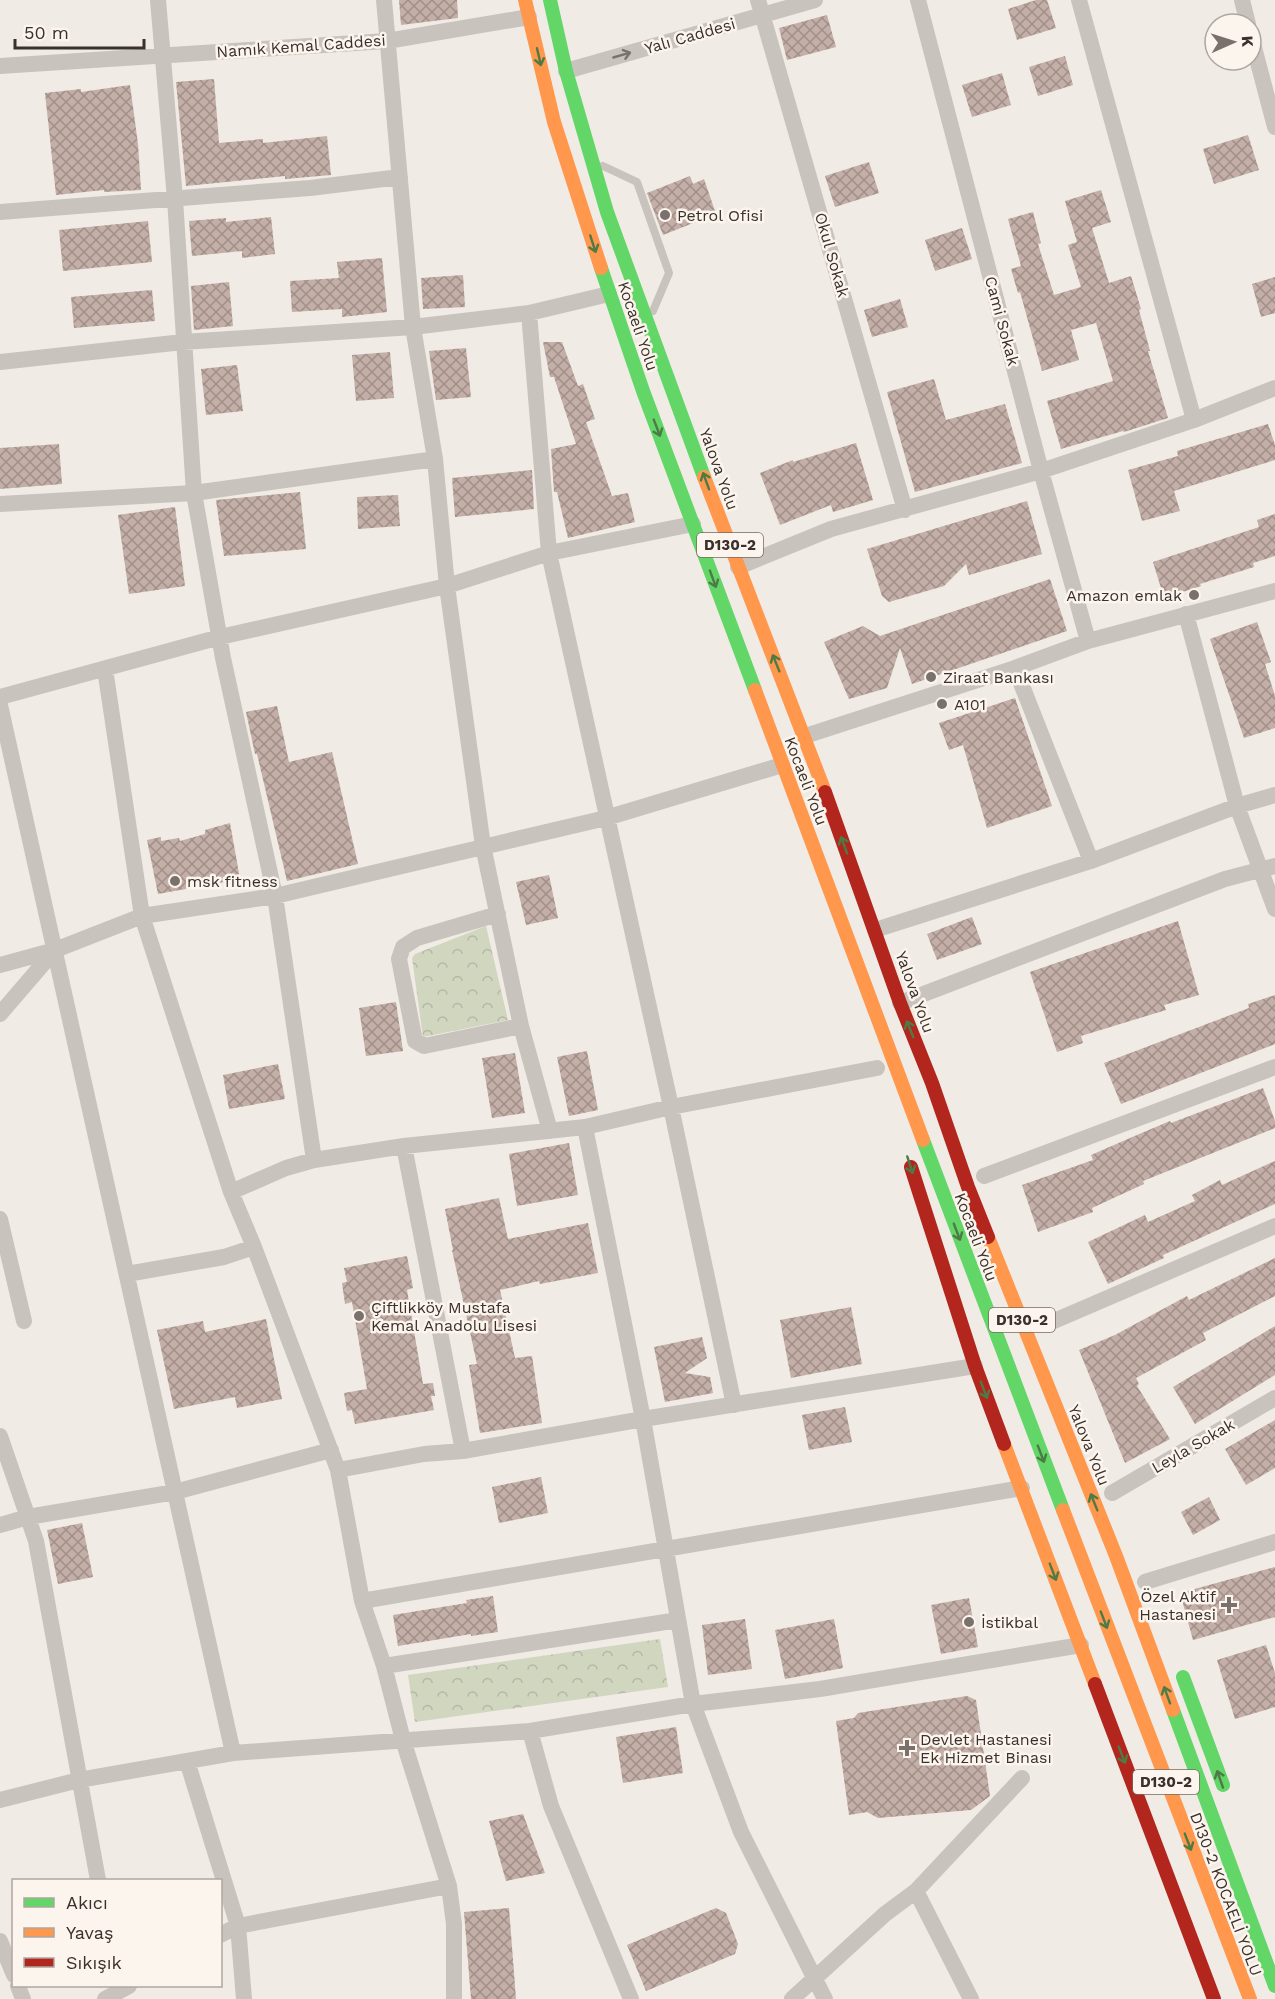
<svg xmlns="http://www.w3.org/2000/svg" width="1275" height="1999" font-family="'Work Sans',sans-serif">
<defs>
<pattern id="forest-crowns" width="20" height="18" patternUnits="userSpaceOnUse" patternTransform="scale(1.5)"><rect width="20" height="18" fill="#d1d6bf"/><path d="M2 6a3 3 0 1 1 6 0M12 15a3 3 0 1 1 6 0" fill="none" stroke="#b4b8a4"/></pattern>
<pattern id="building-cross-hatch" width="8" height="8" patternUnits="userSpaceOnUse" patternTransform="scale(1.5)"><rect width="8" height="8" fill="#c3afa7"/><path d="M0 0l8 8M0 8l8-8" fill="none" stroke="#a08f88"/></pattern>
</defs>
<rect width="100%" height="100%" fill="#f0ebe5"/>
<path fill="url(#forest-crowns)" d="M486,926L508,1020L423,1037L412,958L415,954Z
M660,1639L668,1687L415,1722L408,1675Z"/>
<path fill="url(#building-cross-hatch)" d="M399,0H457L458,18L401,25Z
M1036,0H1047L1056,28L1017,40L1008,9Z
M827,15L836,47L787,60L779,28Z
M1065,56L1073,85L1038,96L1029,67Z
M1002,73L1011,105L972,117L962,85Z
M214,79L219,143L263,139V143L327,136L331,175L285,179V176L186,186L176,82Z
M130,85L138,144L141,190L104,192V190L56,195L45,93L81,89V92Z
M1248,135L1259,170L1214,184L1203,149Z
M869,162L879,193L835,207L825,176Z
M690,176L693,184L704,179L716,214L663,235L647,193Z
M1101,190L1111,222L1092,228L1109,283L1131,276L1141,309L1139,310L1150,351H1148L1168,418L1124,432L1123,431L1061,449L1047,401L1113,381L1096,323L1071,330L1079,360L1042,371L1020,292L1018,293L1011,269L1021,266L1008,219L1033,212L1041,243L1038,244L1054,295L1081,287L1068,245L1077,242L1065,201Z
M271,217L275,254L242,258V251L192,256L189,221L226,218V222Z
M148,221L152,262L63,271L59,230Z
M962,228L972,259L935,271L925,240Z
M382,258L387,312L342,317V309L292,312L290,281L339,278L337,262Z
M463,275L465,307L423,309L421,278Z
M1275,277V313L1261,317L1252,284Z
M229,282L233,326L194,330L191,286Z
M152,290L155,321L74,328L71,297Z
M900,299L908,327L872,337L864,310Z
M543,342H562L578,386L583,384L595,419L586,422L612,496L628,493L635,522L568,538L557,492H554L551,449L576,444L554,377H550Z
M466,348L471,397L436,400L429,351Z
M390,352L394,398L356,401L352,355Z
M237,365L243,411L206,415L201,369Z
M934,379L946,420L1005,404L1022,463L915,492L887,392Z
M1268,424L1275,445V460L1174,491L1180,511L1142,521L1128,470L1178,456L1177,451Z
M856,443L873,500L833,512L831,505L780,525L760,473L793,460V462Z
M59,444L62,484L0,489V448Z
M532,470L534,509L455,517L452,478Z
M300,492L306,549L224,556L216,500Z
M398,495L400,526L358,529L357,497Z
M1027,501L1042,554L969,575L966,564L944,586L889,602L882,596L867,549Z
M175,507L185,586L129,594L118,515Z
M1275,514V556L1253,563L1254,567L1200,584L1201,586L1164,598L1153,562L1259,527L1257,520Z
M1050,579L1067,631L912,684L900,648L887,688L849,699L824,642L863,626L880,636Z
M1257,622L1271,662L1265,664L1275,696V728L1244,738L1210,639Z
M1015,698L1052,806L987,828L963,745L949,750L939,723Z
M277,706L289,762L332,752L358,864L287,881L257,754H255L246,712Z
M230,823L240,879L158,894L147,840L161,837V841L179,838L180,841L205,834V830Z
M549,875L558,918L526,925L516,882Z
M972,917L982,944L937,960L927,934Z
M1178,921L1199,995L1164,1005L1166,1010L1081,1036L1083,1043L1057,1052L1030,972Z
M1275,995V1044L1121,1104L1104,1063L1249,1008L1248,1004Z
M396,1002L403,1051L366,1056L359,1008Z
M587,1051L598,1110L569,1116L557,1057Z
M515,1053L525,1113L492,1118L482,1058Z
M278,1064L285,1099L229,1109L223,1075Z
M1263,1088L1275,1121V1128L1143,1181L1144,1184L1092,1208L1093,1212L1038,1232L1022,1185L1093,1160L1091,1155L1137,1135L1170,1121L1171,1123Z
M569,1143L578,1195L517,1206L509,1154Z
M1275,1161V1204L1163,1255L1164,1258L1108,1284L1088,1242L1145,1215L1148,1222L1195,1201L1192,1195L1220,1180L1222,1185Z
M499,1198L508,1239L588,1223L598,1273L540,1284L539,1281L500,1290L515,1358L532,1356L542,1423L480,1433L469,1365L477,1364L452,1250H453L445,1209Z
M407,1256L413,1288L407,1290L423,1384L433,1383L435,1396H431L434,1410L355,1424L352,1410L347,1411L344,1393L367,1389L352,1302L345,1304L342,1283L347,1282L344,1268Z
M1275,1258V1296L1203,1333L1206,1340L1136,1378L1139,1384L1137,1386L1170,1439L1125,1463L1079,1350L1115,1335L1187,1296L1189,1300Z
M851,1307L862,1364L791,1378L780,1320Z
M266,1319L282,1399L237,1408L235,1397L174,1409L157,1330L203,1321L205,1332Z
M1275,1326V1375L1195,1424L1173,1387Z
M702,1337L707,1358L685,1373L710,1377L713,1393L665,1402L654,1347Z
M845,1407L852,1442L809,1450L802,1415Z
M1275,1420V1468L1246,1485L1225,1449Z
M541,1477L548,1513L499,1523L492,1487Z
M1209,1497L1220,1520L1193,1535L1181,1512Z
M82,1523L93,1577L58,1584L47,1530Z
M1275,1567V1617L1193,1640L1180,1593Z
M493,1596L498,1632L471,1636V1634L398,1646L393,1615L467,1603L466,1600Z
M969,1598L978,1647L941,1654L931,1605Z
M745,1619L752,1669L708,1675L702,1625Z
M834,1619L843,1668L785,1679L775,1630Z
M1266,1645L1275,1673V1707L1235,1719L1217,1660Z
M967,1696L976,1700L990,1796L971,1810L878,1818L867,1812L849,1815L836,1721L854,1718L858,1713Z
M676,1727L683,1773L623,1783L616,1737Z
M523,1814L545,1873L506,1881L489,1821Z
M509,1908L516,1999H471L464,1912Z
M716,1908L726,1913L738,1944L735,1954L646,1991L627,1945Z"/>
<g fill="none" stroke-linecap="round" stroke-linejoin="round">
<path stroke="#c9c3be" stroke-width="8" d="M603,166L637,182L669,273L653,311"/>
<path stroke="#c9c3be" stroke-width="16" d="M158,0L175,199L194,493L223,658L275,896L314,1160
M384,0L413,327L435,459L447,586L483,846L521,1026L550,1131
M758,0L905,510
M918,0L1041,471L1088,641
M1079,0L1194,420
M1242,0L1248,24
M1251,36L1275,127
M0,66L387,41L529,17
M566,71L815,0
M0,212L310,188L400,177
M529,313L549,553L671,1107L734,1405
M0,362L183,342L413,327L529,313L609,294
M0,504L194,493L435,459
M738,567L831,529L1041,471L1194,420L1275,388
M1186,614L1237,806L1275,909
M1015,668L1091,861
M105,669L142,916L231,1192L254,1247L338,1470L362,1601L384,1666L403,1740L449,1886L454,1924V1999
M0,697L220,637L447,586L549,553L693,524
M0,705L233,1753
M805,736L1015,668L1088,641L1275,591
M498,914L417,938L403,947L399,959L415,1041L424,1046L521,1026
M875,930L1091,861L1237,806L1275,795
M0,965L55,950L142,916L275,896L606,818L782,765
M900,1003L1225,879L1275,866
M0,1014L55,950
M585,1127L643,1419L693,1704L741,1832L825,1999
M404,1146L463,1451
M984,1176L1275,1067
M231,1192L286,1168L314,1160L404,1146L585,1127L671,1107L877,1068
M0,1219L24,1321
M127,1274L224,1257L254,1247
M1047,1324L1275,1226
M0,1436L36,1541L98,1880
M338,1470L424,1454L463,1451L643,1419L975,1366
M1112,1493L1275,1398
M0,1525L28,1517L175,1492L331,1450
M1145,1582L1275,1542
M362,1601L1022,1488
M384,1666L678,1620
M530,1731L551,1806L631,1999
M187,1761L238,1926L244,1999
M0,1800L79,1780L233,1753L530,1731L693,1704L820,1689L1081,1645
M916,1891L971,1999
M220,1935L238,1926L449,1886
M0,1941L14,1975
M18,1986L23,1999
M105,1999L129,1986
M792,1999L885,1914L916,1891L1022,1778"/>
<path stroke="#63d668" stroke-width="14" d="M550,0L566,71L607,212L704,477
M601,268L643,391L755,690
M923,1140L1063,1510
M1183,1677L1223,1785
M1173,1710L1275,1986"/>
<path stroke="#ff974d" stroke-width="14" d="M525,0L554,122L601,268
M704,477L825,792
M755,690L923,1140
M988,1237L1116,1556L1173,1710
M1004,1444L1095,1684
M1063,1510L1250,1999"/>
<path stroke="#b3261e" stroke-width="14" d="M825,792L900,1003L932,1083L968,1187L988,1237
M911,1167L975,1366L1004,1444
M1095,1684L1214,1999"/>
</g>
<defs><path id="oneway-shaft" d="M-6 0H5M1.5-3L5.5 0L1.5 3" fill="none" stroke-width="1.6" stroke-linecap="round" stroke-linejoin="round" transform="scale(1.5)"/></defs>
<use stroke="#7b726d" href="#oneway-shaft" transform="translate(622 55) rotate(-16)"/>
<g stroke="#4d7b46">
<use href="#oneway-shaft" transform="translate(539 57) rotate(77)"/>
<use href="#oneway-shaft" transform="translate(593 244) rotate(72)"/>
<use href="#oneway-shaft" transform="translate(657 428) rotate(69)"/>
<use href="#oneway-shaft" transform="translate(706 481) rotate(-110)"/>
<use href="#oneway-shaft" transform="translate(713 579) rotate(70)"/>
<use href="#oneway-shaft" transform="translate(776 663) rotate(-112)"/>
<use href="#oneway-shaft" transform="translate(844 845) rotate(-110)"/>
<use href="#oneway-shaft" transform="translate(910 1029) rotate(-112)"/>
<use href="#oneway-shaft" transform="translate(910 1165) rotate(72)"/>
<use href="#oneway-shaft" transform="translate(957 1232) rotate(69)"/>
<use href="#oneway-shaft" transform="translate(984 1390) rotate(69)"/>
<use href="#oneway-shaft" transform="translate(1041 1454) rotate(69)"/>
<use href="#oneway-shaft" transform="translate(1094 1502) rotate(-112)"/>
<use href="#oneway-shaft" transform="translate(1053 1572) rotate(69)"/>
<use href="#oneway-shaft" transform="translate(1104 1620) rotate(69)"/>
<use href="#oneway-shaft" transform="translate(1167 1695) rotate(-110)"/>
<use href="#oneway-shaft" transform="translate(1122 1755) rotate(69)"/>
<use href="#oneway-shaft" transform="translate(1220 1779) rotate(-109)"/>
<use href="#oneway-shaft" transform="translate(1188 1842) rotate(69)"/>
</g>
<g fill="#7a716c" stroke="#fbf5ee" stroke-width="2">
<circle cx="665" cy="215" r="6"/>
<circle cx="1194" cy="595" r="6"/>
<circle cx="931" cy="677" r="6"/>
<circle cx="942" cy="704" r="6"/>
<circle cx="175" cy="881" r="6"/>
<circle cx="359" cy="1316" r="6"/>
<path d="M1226 1596h6v6h6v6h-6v6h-6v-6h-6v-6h6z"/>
<circle cx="969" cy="1622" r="6"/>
<path d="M904 1739h6v6h6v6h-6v6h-6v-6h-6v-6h6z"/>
</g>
<g text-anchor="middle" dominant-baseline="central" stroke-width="5" stroke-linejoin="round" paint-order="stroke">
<g fill="#fbf5ee" stroke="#756b66" stroke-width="1.5">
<rect x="697" y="533" width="66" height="24" rx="4.5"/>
<rect x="989" y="1308" width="66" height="24" rx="4.5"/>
<rect x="1133" y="1770" width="66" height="24" rx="4.5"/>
</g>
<g font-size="15" font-weight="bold" fill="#3b302b">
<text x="730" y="545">D130-2</text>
<text x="1022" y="1320">D130-2</text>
<text x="1166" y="1782">D130-2</text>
</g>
<g font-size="16" fill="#3b302b" stroke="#fbf5ee">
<text transform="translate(690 36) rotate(-16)">Yalı Caddesi</text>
<text transform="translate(301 46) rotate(-4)">Namık Kemal Caddesi</text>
<text transform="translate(832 255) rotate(74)">Okul Sokak</text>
<text transform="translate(1002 321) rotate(75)">Cami Sokak</text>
<text transform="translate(638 326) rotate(71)">Kocaeli̇ Yolu</text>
<text transform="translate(719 469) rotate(70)">Yalova Yolu</text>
<text transform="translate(806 781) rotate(69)">Kocaeli̇ Yolu</text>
<text transform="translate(915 992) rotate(70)">Yalova Yolu</text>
<text transform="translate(976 1237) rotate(69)">Kocaeli̇ Yolu</text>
<text transform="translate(1089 1445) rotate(68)">Yalova Yolu</text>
<text transform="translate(1193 1446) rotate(-30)">Leyla Sokak</text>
<text transform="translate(1226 1894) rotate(69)">D130-2 KOCAELİ YOLU</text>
</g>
<g font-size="16" fill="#3b302b" stroke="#fbf5ee" text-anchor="start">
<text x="677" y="215">Petrol Ofisi</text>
<text x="1182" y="595" text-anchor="end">Amazon emlak</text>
<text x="943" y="677">Ziraat Bankası</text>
<text x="954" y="704">A101</text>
<text x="187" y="881">msk fitness</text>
<text x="371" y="1307">Çiftlikköy Mustafa<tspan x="371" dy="18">Kemal Anadolu Lisesi</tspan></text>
<text x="1216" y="1596" text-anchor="end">Özel Aktif<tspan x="1216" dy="18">Hastanesi</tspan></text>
<text x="981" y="1622">İstikbal</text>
<text x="920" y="1739">Devlet Hastanesi<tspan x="920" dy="18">Ek Hizmet Binası</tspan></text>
</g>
</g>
<rect x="12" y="1879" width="210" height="108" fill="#fbf5ee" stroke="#aea6a0" stroke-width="1.5"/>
<rect x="24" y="1898" width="30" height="9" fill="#63d668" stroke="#aea6a0" stroke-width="1.5"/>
<text x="66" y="1909" font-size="18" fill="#3b302b">Akıcı</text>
<rect x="24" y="1928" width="30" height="9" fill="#ff974d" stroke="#aea6a0" stroke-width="1.5"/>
<text x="66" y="1939" font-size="18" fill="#3b302b">Yavaş</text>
<rect x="24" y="1958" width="30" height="9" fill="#b3261e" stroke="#aea6a0" stroke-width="1.5"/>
<text x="66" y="1969" font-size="18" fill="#3b302b">Sıkışık</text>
<g transform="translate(1233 42) rotate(87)"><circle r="28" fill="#fbf5ee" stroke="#aea6a0" stroke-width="1.5"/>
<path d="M0-4.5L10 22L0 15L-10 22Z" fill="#7a716c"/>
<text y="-9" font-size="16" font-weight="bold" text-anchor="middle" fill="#3b302b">K</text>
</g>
<path d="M15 39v9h129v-9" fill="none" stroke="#3b302b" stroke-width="3"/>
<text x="24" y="39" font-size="18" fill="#3b302b" stroke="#fbf5ee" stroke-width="4.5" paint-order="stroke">50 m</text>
</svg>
